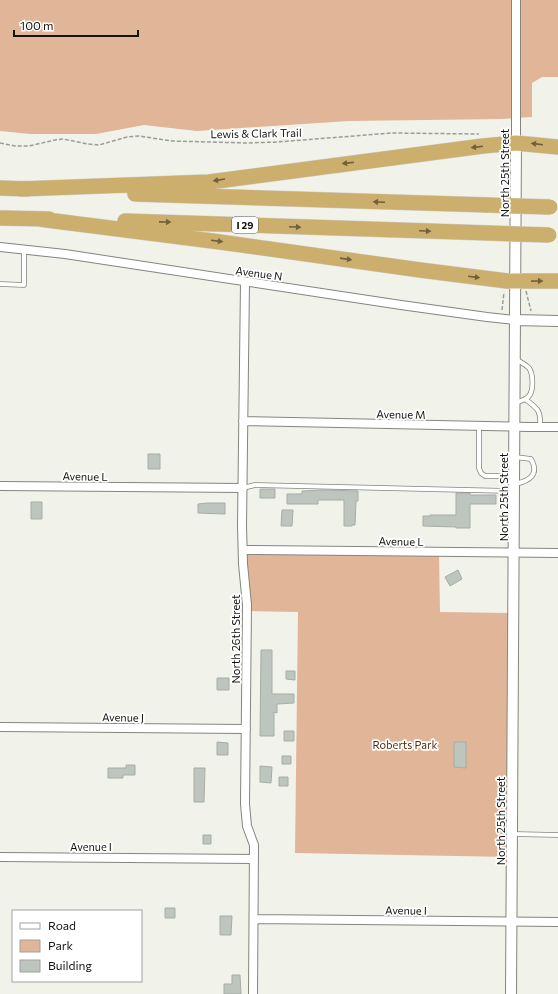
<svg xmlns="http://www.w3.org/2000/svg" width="558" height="994" font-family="Commissioner,sans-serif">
<rect width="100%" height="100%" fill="#f1f3ea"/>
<path fill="#e1b598" d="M0,0H558V77H542L532,83V117L502,119L349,121L197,131L144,125L96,134H30L0,131Z
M243,550L439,553L440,612L514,613L512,857L295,853L298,612L247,611Z"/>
<path fill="#bec5be" stroke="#a6ada6" d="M148,454H160V469H148Z
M260,489H275V498H260Z
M323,490L358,491V501H356L355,525H352V526H344V500H318V504H287V494H302V491Z
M456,493H470V495H496V504H470V528H456V527L423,526V516H430V515H456Z
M31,502H42V519H31Z
M208,503H225V514L198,513V504Z
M282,510H293L292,526H281Z
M458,570L462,579L450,586L445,577Z
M261,650H272V694H294V703L277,704V713L274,712V736H260Z
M286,671H295V680L286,679Z
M217,678H229V690H217Z
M284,731H294V741H284Z
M217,742L228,743V755H217Z
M454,742H466V768L454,767Z
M282,756H291V764H282Z
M126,765H135V775H123V778H108V768H126Z
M260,766L272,767L271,783L260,782Z
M194,768H205L204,802H194Z
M279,777H288V786H279Z
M203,835H211V844H203Z
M165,908H175V918H165Z
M220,916H232L231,935H220Z
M232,975H240L241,994H224V984H232Z"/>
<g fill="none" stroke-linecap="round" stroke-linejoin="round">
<g stroke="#84857d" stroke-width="5.5">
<path id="service" d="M0,284L24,285V249
M525,399C538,409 541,410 540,427
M515,403C520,401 526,400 529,396C534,390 533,373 529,368C525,364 520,362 516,359
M479,426V468L481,473L485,476H514
M515,457L531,459C540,475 529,481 515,484
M243,488L255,485L514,491
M513,834L558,835"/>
</g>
<g stroke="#84857d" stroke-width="10">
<path id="minor" d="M516,143V0
M0,247L65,254L401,305L487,317L515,320
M245,282L242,526L243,564L247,605L245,804L247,826L254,845L253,994
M243,421L529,427H558
M0,486L243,488
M243,550L558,553
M0,727L246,729
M0,857L254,859
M254,919L558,922"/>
</g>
<g stroke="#84857d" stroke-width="12">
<path id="tertiary" d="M515,320L558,321
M511,994L516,143"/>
</g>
<g stroke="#d0d0cf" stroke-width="16">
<path id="motorway" d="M0,188L29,189
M20,189L209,182L483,146L516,143L558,147
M135,194L488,205
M0,218L49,219
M39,219L220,242L420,270L507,281H558
M125,221L489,233"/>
</g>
<path stroke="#9b9c96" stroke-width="1.5" stroke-dasharray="4 2" stroke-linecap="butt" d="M0,143L15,146H29L55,140L63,139L88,144L99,145L127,137L139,136L172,141L247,143L277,142L392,133L479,134
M526,291L531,311
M502,310L504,292"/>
<use href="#service" stroke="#fff" stroke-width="4"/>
<use href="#minor" stroke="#fff" stroke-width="8"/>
<use href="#tertiary" stroke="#fff" stroke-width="10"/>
<use href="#motorway" stroke="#ccae6d" stroke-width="15"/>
<g stroke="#d0d0cf" stroke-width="16" stroke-linecap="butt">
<path id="motorway-bridge" d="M488,205L550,207
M489,233L549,235"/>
</g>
<use href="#motorway-bridge" stroke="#ccae6d" stroke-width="15"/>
</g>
<defs><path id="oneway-solid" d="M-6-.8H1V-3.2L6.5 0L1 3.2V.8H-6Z"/></defs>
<g fill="#70603e">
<use href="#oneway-solid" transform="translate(537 144) rotate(-173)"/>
<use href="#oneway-solid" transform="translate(477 147) rotate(173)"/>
<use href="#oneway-solid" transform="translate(348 163) rotate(173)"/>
<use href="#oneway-solid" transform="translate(219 180) rotate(171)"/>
<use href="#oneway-solid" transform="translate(379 202) rotate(-178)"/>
<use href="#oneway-solid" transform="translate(165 222) rotate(1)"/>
<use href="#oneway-solid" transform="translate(295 227) rotate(2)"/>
<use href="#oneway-solid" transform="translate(425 231) rotate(2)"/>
<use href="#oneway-solid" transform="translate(217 241) rotate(7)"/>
<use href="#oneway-solid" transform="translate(346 259) rotate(8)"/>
<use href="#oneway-solid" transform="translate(474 277) rotate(7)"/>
<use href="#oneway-solid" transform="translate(537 281) rotate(-1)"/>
</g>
<g text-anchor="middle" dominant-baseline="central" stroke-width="3.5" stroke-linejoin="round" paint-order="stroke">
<rect fill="#fff" stroke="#5a5a58" stroke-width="1" x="232" y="217" width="26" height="16" rx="3"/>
<g font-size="10" font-weight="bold" fill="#131310">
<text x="245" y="225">I 29</text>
</g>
<g font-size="11" fill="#131310" stroke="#fff">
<text transform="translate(256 133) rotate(-1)">Lewis &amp; Clark Trail</text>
<text transform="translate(504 173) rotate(-90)">North 25th Street</text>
<text transform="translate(259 273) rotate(8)">Avenue N</text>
<text transform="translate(401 414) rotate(1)">Avenue M</text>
<text transform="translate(85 476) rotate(1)">Avenue L</text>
<text transform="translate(503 497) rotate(-90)">North 25th Street</text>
<text transform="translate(401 541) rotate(1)">Avenue L</text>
<text transform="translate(235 639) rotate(-90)">North 26th Street</text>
<text transform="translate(123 717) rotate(1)">Avenue J</text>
<text transform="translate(500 821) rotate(-90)">North 25th Street</text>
<text x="91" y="846">Avenue I</text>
<text transform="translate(406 910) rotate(1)">Avenue I</text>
</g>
<g font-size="11" fill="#572d0a" stroke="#fff">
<text x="405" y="744">Roberts Park</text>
</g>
</g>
<rect x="12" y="910" width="130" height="72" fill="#ffffff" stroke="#a1a19f"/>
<rect x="20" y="923" width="20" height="6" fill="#ffffff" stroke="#a1a19f"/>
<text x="48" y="930" font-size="12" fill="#131310">Road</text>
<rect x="20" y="940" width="20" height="12" fill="#e1b598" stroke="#a1a19f"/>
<text x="48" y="950" font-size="12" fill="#131310">Park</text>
<rect x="20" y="960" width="20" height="12" fill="#bec5be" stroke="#a1a19f"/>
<text x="48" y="970" font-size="12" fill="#131310">Building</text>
<path d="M14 30v6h124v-6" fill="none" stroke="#131310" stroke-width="2"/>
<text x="20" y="30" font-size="12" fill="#131310" stroke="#ffffff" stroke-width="3" paint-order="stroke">100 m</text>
</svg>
